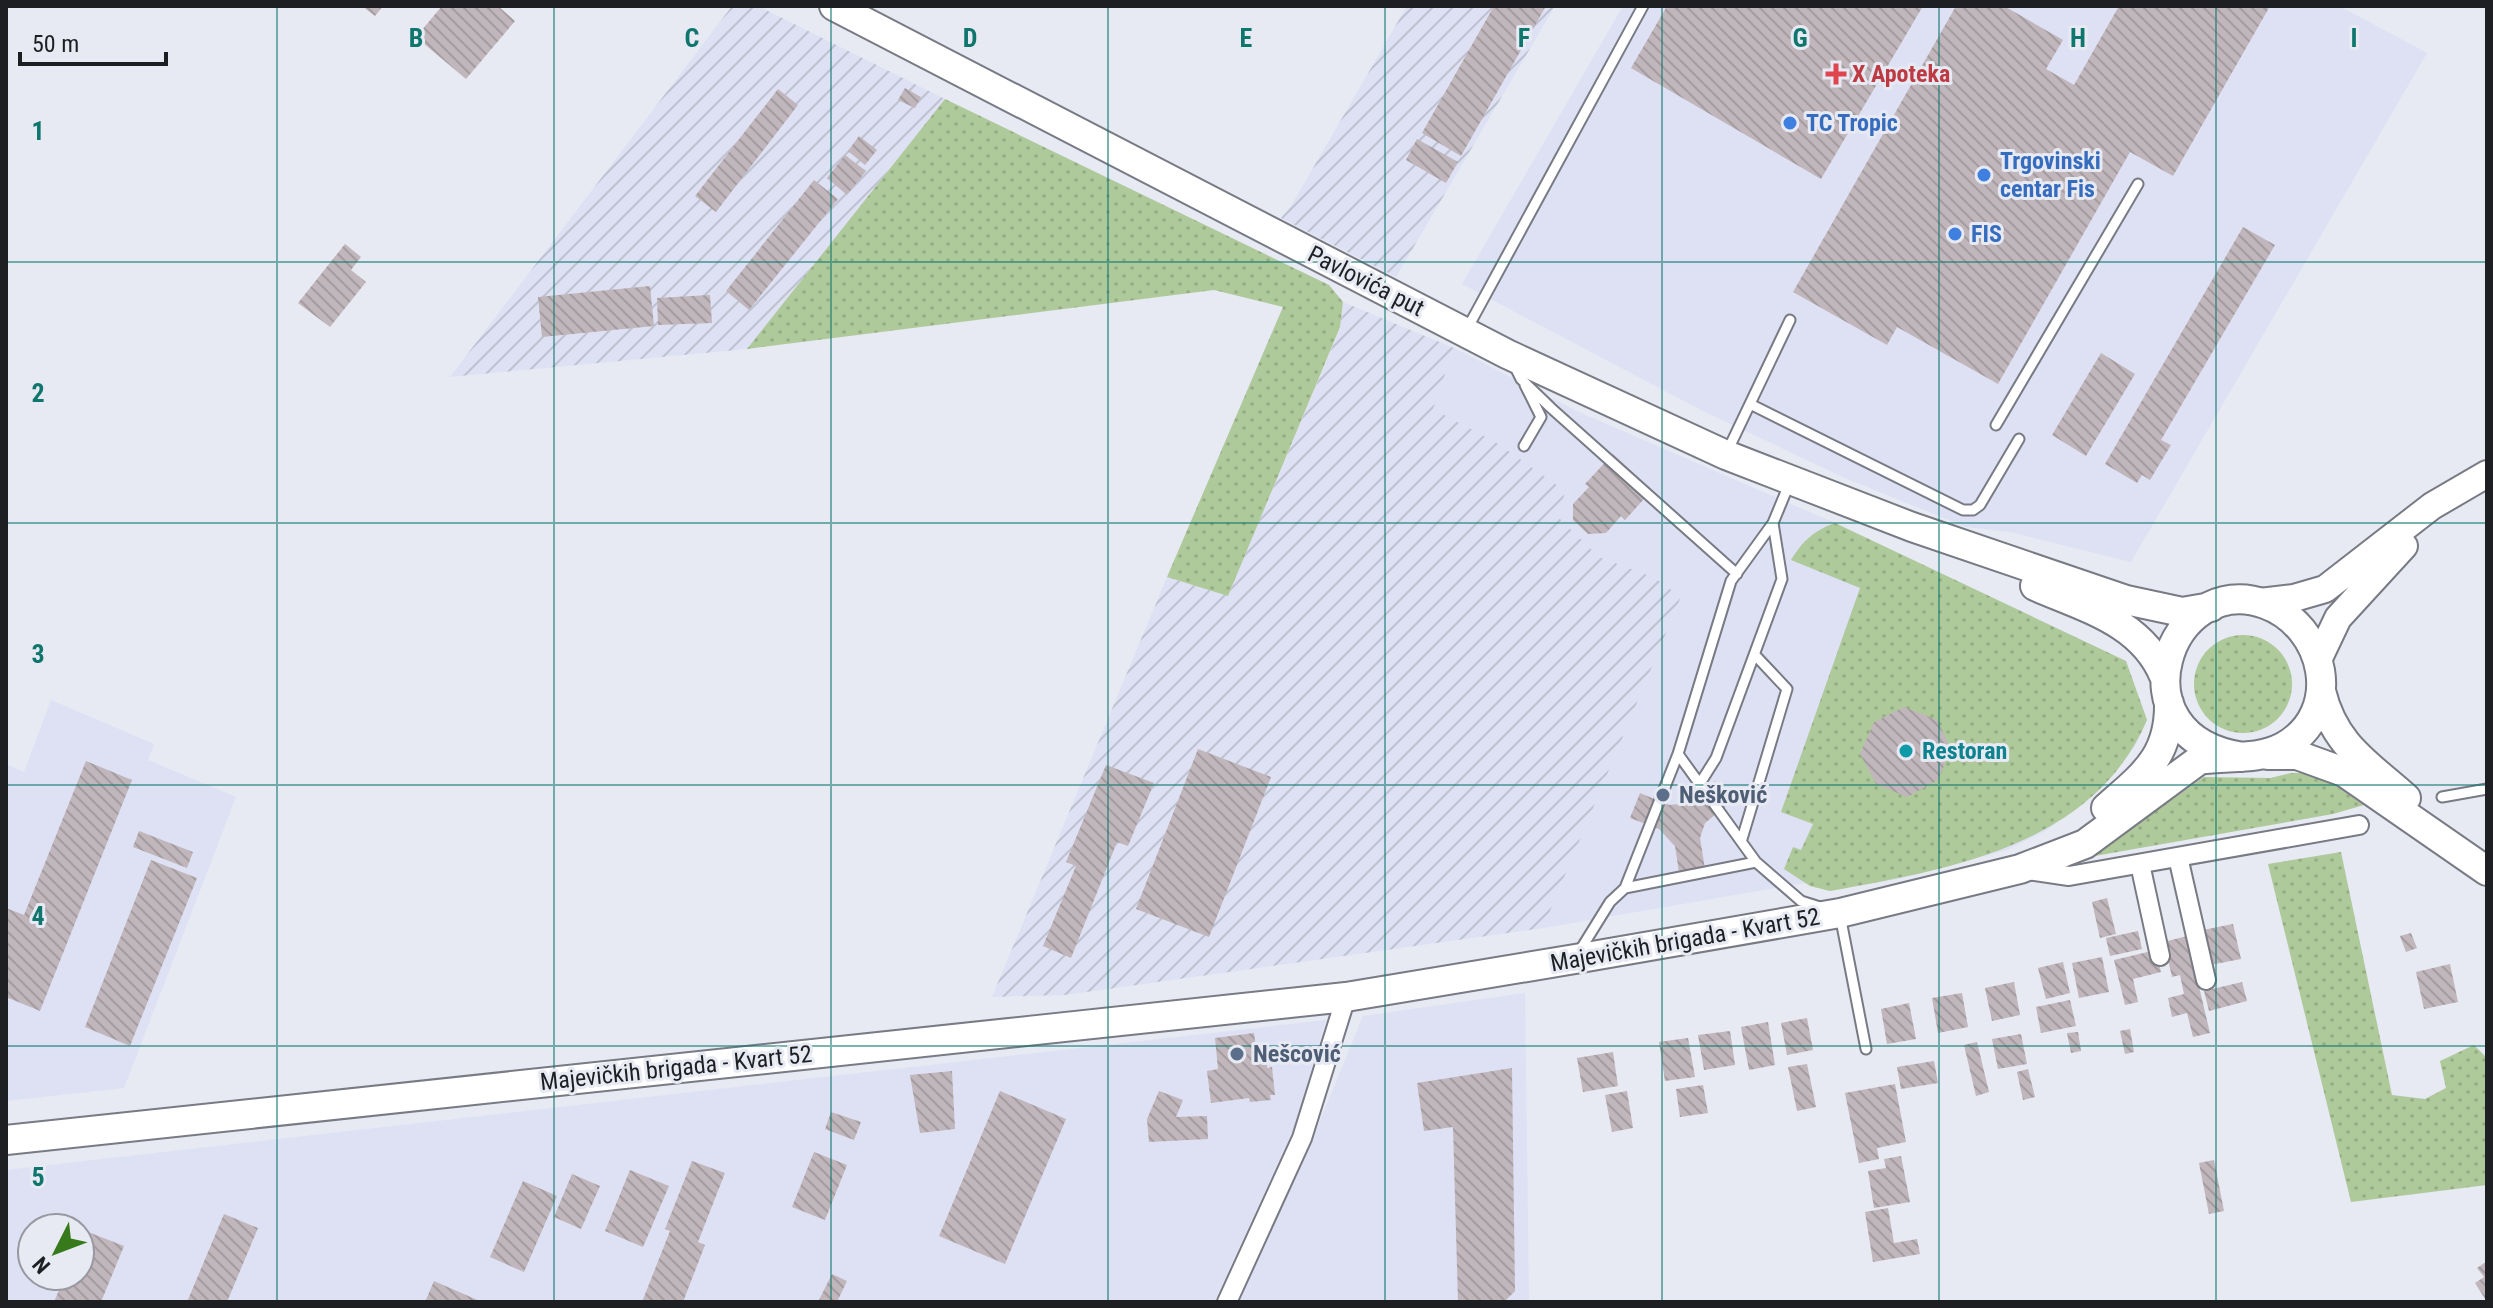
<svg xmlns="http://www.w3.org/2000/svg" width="2493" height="1308" font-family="'Roboto Condensed',sans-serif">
<defs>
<pattern id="industrial-furrows" width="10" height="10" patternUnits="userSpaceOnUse" patternTransform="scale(2)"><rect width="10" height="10" fill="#dde1f3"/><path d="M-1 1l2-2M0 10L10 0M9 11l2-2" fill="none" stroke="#bdc1d0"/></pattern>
<pattern id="grass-dots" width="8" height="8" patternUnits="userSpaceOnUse" patternTransform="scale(2)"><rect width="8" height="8" fill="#aec99a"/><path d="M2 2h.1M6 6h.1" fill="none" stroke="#95ac84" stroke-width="1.8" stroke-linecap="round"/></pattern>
<pattern id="building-back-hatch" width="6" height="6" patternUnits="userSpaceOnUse" patternTransform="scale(2)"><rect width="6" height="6" fill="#c0b6bb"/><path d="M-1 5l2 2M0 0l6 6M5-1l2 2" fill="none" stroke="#a59ca0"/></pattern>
</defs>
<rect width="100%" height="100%" fill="#e7e9f3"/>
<path fill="#dde1f3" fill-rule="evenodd" d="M1623,6H2339L2427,53L2131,562L2010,532L1966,527L1845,478L1703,411L1462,284Z
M1454,348L1579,412L1835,523L2126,661L2147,720L2135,746L2096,792L2047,830L2007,850L1903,878L1830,891L1804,883L1543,928L1681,597L1655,578L1599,557L1432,409Z
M51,700L154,744L148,760L236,797L124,1088L6,1101V764L24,772Z
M1525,993L1529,1302H1239L1306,1155L1363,1016Z
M1326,1020L1294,1128L1214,1302H6V1170ZM32,1228H80V1276H32Z"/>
<path fill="url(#industrial-furrows)" d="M732,6H758L945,99L747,349L450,377Z
M1407,6H1555L1396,277L1281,218L1291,206Z
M1343,302L1454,348L1433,409L1497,443L1565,491L1559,518L1599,557L1655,578L1681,597L1543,928L1065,995L992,997L1167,577L1228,596L1340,328Z"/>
<path fill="url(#grass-dots)" d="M945,99L1329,285L1343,302L1340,327L1228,596L1167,577L1283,307L1214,290L747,349Z
M1835,523L2126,661L2147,720C2093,846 1950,869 1830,891L1810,886L1784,869L1793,847L1801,850L1813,824L1781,812L1860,588L1791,560C1803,541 1813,531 1835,523Z
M2194 684a49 49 0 1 1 98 0a49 49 0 1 1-98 0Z
M2291,773H2317L2364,805L2333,814L2089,857L2204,777L2270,778Z
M2341,852L2392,1095L2425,1099L2446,1088L2440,1061L2474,1045L2487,1058V1185L2351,1202L2268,864Z"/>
<path fill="url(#building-back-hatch)" d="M362,6H383L375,16Z
M442,6H498L515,21L466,79L416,37Z
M1494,6H1546L1461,156L1422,133Z
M1667,6H1923L1821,179L1631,68Z
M1956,6H2004L2063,40L2046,69L2074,85L2119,6H2270L2173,176L2130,152L1998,384L1897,327L1887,345L1793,292Z
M905,88L921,97L915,108L898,100Z
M778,89L798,105L716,212L695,196Z
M859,136L877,150L865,165L848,151Z
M1417,139L1458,162L1446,183L1406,160Z
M845,155L866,171L847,195L827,178Z
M814,180L838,199L749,310L726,291Z
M2243,227L2275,245L2161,440L2171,445L2150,480L2142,475L2137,483L2105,464Z
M345,244L361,257L351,270L366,282L330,327L298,303Z
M650,286L654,326L542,337L538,297Z
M710,295L712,323L658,325L657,298Z
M2101,353L2135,374L2086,456L2052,435Z
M1613,454L1652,490L1625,520L1621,516L1606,533L1588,534L1573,520V504L1589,487L1585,484Z
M1904,707L1937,720L1951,749L1938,780L1907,797L1876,784L1860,754L1874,722Z
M1198,749L1271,777L1209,937L1136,909Z
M86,761L132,780L40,1011L6,997V908L24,915Z
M1106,765L1154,783L1128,846L1117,842L1071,958L1043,946L1076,866L1066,862Z
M1715,781L1731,802L1705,823L1700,838L1706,875L1680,879L1675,846L1659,829L1630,818L1640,793L1669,805L1689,803Z
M139,831L193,852L187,868L133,847Z
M151,860L197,878L130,1046L85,1027Z
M2107,898L2116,934L2100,938L2092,902Z
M2233,924L2241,959L2210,965L2203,930Z
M2138,931L2142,949L2110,956L2106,938Z
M2411,933L2417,948L2406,952L2400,936Z
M2187,936L2210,1033L2193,1037L2187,1013L2172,1017L2168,998L2184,994L2180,975L2172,977L2164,942Z
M2156,950L2161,972L2133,979L2138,1002L2125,1005L2114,960Z
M2102,957L2109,992L2079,998L2072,963Z
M2063,962L2070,993L2046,999L2038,968Z
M2450,964L2458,1002L2424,1009L2416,972Z
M2014,982L2020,1015L1992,1021L1985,988Z
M2242,982L2247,1001L2209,1011L2204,991Z
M1962,993L1968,1027L1938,1033L1932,998Z
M2070,1000L2076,1026L2041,1033L2036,1007Z
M1909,1003L1916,1039L1887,1044L1881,1009Z
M1807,1018L1813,1050L1787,1055L1781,1023Z
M1768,1022L1775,1065L1749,1070L1741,1027Z
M2130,1029L2134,1052L2125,1054L2120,1031Z
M1730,1031L1735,1065L1704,1070L1698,1035Z
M2078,1032L2081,1051L2071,1053L2067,1033Z
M1254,1033L1258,1064L1267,1063V1068L1272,1067L1275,1095H1270L1271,1100L1250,1102L1249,1098L1211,1103L1207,1071L1218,1069L1215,1038Z
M2021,1034L2027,1064L1998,1069L1992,1039Z
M1688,1038L1695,1077L1665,1081L1659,1042Z
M1977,1042L1989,1092L1976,1096L1964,1045Z
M1613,1052L1618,1086L1583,1092L1577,1058Z
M1934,1061L1938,1083L1901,1089L1897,1067Z
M1807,1064L1816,1107L1797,1111L1788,1067Z
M1512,1068L1515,1291L1504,1302H1458L1453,1127L1424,1131L1417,1083Z
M2028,1069L2035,1097L2023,1100L2017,1072Z
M952,1071L955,1129L920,1133L910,1075Z
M1895,1084L1906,1142L1877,1148L1879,1159L1859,1163L1845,1093Z
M1703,1085L1708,1113L1680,1117L1676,1089Z
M1000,1091L1066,1119L1005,1264L939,1236Z
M1159,1091L1183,1100L1176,1117L1207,1116L1208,1139L1149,1142L1147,1119Z
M1627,1091L1633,1128L1612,1132L1605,1095Z
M831,1112L861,1122L854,1140L825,1129Z
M814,1152L847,1165L825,1220L792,1207Z
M1901,1156L1910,1202L1874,1208L1868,1171L1886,1168L1884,1159Z
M2214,1160L2224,1211L2209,1214L2199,1163Z
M692,1161L725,1173L698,1242L705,1245L683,1302H642L670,1231L665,1229Z
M630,1170L669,1186L643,1247L605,1231Z
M572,1174L600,1186L581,1229L554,1217Z
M523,1181L557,1196L524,1272L490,1257Z
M1888,1208L1894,1243L1917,1239L1920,1254L1873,1262L1865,1212Z
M224,1214L258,1228L227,1302H187Z
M83,1230L124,1246L101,1302H54L65,1276H80Z
M2487,1261V1302L2475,1283L2484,1277L2477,1268Z
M832,1274L847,1281L837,1302H818Z
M434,1281L482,1302H425Z"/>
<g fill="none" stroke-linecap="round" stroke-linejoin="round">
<g stroke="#787a84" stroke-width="13">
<path id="lane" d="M1467,329L1643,6
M1515,367L1521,379L1551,408L1737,574
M1750,404L1963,510H1973L1980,505L2019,439
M1996,425L2138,184
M1524,446L1541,417L1525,385
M1727,452L1790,320
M1678,754L1731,581L1773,523L1790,482
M1699,785L1716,758L1782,579L1773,523
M2442,797L2487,789
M1742,839L1787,689L1755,655
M1625,888L1678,754L1756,862
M1840,915L1866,1049
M1579,952L1610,902L1625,888L1756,862L1801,901L1820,907"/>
</g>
<g stroke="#787a84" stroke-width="22">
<path id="street" d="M2178,857L2206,980
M2140,864L2160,956
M2027,870L2069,876L2359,825
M1227,1302L1302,1138L1346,997"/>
</g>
<g stroke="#787a84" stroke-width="30">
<path id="secondary" d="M2260,602L2294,598L2325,589L2432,506L2487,474
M2319,658L2338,618L2404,546"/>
</g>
<g stroke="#787a84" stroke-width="32">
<path id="primary" d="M834,6L1507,354L1726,455L1912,527L2126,600L2182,612L2211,607
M2035,586C2085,608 2142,622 2164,676
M2321,691C2334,745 2367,763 2406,798
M2268,755H2297L2344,772L2487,871
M2106,808C2143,775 2170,757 2169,703
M6,1140L1346,997L1575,959L1840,913L2020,869L2085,844L2199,760C2227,755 2256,761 2283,747C2345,713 2326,626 2265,604C2170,569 2109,737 2243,757"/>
</g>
<use href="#lane" stroke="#fff" stroke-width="9"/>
<use href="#street" stroke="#fff" stroke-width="18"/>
<use href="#secondary" stroke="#fff" stroke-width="26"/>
<use href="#primary" stroke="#fff" stroke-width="28"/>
</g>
<path fill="none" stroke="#0f766e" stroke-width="2" stroke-opacity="0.55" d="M277,6V1302M554,6V1302M831,6V1302M1108,6V1302M1385,6V1302M1662,6V1302M1939,6V1302M2216,6V1302M6,262H2487M6,523H2487M6,785H2487M6,1046H2487"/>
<path fill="#e0444e" stroke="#e7e9f3" stroke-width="3" d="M1832 62h8v8h8v8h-8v8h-8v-8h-8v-8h8z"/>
<g fill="#3f7fe0" stroke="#e7e9f3" stroke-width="3">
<circle cx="1790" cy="123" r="8"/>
<circle cx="1984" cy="175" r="8"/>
<circle cx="1955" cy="234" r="8"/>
</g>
<circle fill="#0f9aa8" stroke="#e7e9f3" stroke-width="3" cx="1906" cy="751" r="8"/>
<g fill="#5c6f8a" stroke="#e7e9f3" stroke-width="3">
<circle cx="1663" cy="795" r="8"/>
<circle cx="1237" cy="1054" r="8"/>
</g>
<g text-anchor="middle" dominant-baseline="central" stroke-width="6" stroke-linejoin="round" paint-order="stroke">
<g font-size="24" font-weight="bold" fill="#be3a42" stroke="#e7e9f3" text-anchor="start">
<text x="1852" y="74">X Apoteka</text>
</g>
<g font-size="24" font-weight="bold" fill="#366cbe" stroke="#e7e9f3" text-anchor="start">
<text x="1806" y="123">TC Tropic</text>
<text x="2000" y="161">Trgovinski<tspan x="2000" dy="28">centar Fis</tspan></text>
<text x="1971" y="234">FIS</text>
</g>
<g font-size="24" fill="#1e1f23" stroke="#e7e9f3">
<text transform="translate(1366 281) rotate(27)">Pavlovića put</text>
<text transform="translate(1685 940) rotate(-10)">Majevičkih brigada - Kvart 52</text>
<text transform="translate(676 1068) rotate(-6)">Majevičkih brigada - Kvart 52</text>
</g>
<g font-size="24" font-weight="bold" fill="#0d838f" stroke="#e7e9f3" text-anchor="start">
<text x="1922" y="751">Restoran</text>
</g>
<g font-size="24" font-weight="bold" fill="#4e5e75" stroke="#e7e9f3" text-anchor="start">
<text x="1679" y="795">Nešković</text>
<text x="1253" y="1054">Nešcović</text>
</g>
</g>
<g font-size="26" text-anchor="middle" font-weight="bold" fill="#0f766e" stroke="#e7e9f3" stroke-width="6" stroke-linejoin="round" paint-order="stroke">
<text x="416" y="47">B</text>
<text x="692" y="47">C</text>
<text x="970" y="47">D</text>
<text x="1246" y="47">E</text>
<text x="1524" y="47">F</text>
<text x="1800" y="47">G</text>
<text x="2078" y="47">H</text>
<text x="2354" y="47">I</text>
<text x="38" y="140">1</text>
<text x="38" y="402">2</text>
<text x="38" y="663">3</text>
<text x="38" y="925">4</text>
<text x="38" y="1186">5</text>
</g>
<rect width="2493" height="1308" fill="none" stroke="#1e1f23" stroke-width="16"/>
<g transform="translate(56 1252) rotate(228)"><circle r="38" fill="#e7e9f3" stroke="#9798a0" stroke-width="2"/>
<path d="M0-6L14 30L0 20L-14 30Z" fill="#367a1b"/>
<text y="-12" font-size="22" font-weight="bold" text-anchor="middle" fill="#1e1f23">N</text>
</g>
<path d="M20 52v12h146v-12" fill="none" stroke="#1e1f23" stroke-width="4"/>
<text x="32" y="52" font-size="24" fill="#1e1f23" stroke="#e7e9f3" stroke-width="6" paint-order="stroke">50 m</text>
</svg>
